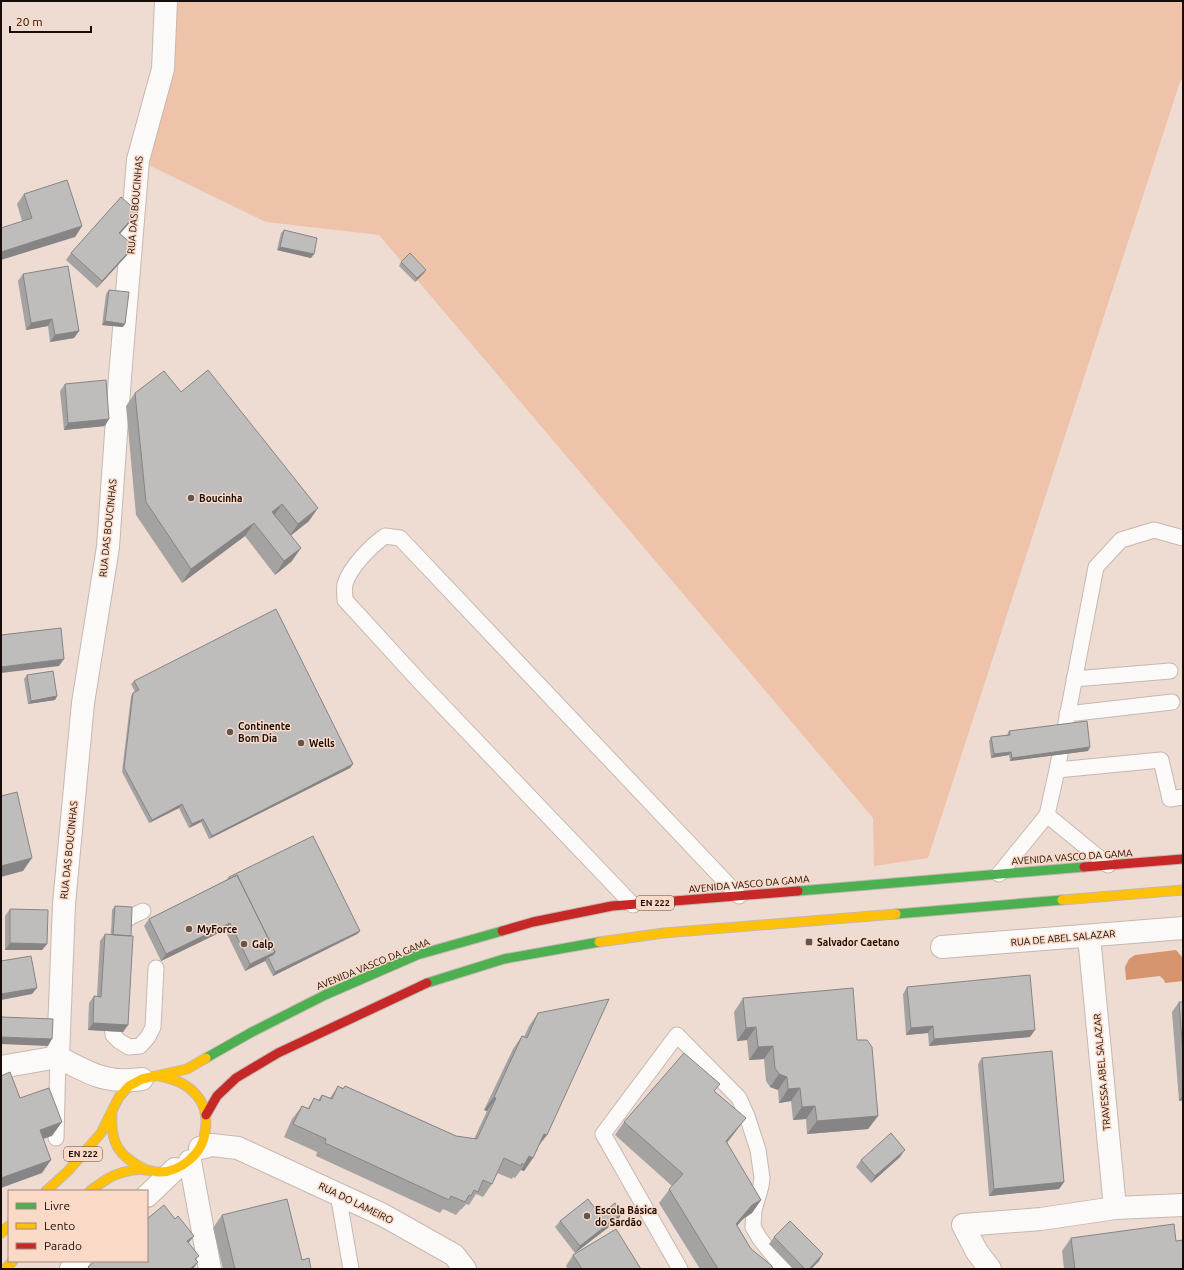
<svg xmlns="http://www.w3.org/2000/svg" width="1184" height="1270" font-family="Ubuntu,sans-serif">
<rect width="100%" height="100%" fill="#eedcd3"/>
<path fill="#efc3aa" d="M167,1H1183V78L1180,82L928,858L874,866L873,818L379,235L266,222L138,160Z"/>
<path fill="#d6956e" d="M1176,950L1183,958V981L1165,983L1164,980L1160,976L1126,980L1125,967L1129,959L1135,955Z"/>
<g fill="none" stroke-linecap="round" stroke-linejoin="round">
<g stroke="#c5b8b0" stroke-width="17">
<path id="lane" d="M1074,679L1170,671
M1067,714L1172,702
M1057,770L1096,567L1121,540L1154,530L1183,538
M1047,815L1108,865
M999,874L1047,815L1057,770L1161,760L1170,799L1183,797
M633,905L420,682L345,600C345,595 344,589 345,584C350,567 371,546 385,536L400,538L739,896
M119,931C123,918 133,916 143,911
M111,1012L113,1035L119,1041L129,1047L140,1046L148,1037L153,1027L156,968
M56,1138L58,1057
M338,1194L351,1269
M680,1269L603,1134L677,1035L739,1098L747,1116L758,1150L762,1178L761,1186L754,1210L753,1227L760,1239L784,1269"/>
</g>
<g stroke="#c5b8b0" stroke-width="24">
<path id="street" d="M1089,936L1115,1208
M942,947L1183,928
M58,1057L64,904L83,703L108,547L120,377L138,160L163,69L166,1
M58,1057C89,1073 105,1084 142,1079
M1,1067L58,1057
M200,1148L212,1145L238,1148L264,1160L383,1215L454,1255L465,1269
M190,1161L210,1269
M147,1196L175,1169
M71,1269L79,1261
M990,1269L977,1252L963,1225L1041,1219L1115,1208L1183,1205"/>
</g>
<g stroke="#c5b8b0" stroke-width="11">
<path id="fast" d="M798,891L1084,867
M896,914L1062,900
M427,983L504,959L599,942
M206,1058L252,1032L325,995L417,955L502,931"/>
</g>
<g stroke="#c5b8b0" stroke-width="11">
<path id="slow" d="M1062,900L1183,890
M599,942L664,933L896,914
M112,1112C110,1143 118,1156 146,1170
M46,1191L68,1171L101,1133L119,1097L129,1086L142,1079L187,1069L206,1058
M90,1191C101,1183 111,1175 124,1172C131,1170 139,1169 146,1170C150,1170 154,1172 158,1172C179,1173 203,1154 205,1132C207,1121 206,1107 198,1097C188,1084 175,1079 159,1076
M1,1233L9,1226
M5,1269L13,1261"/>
</g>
<g stroke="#c5b8b0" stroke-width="11">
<path id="jam" d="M1084,867L1183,859
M502,931L533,922L612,906L798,891
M206,1115L217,1096L236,1078L278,1053L427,983"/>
</g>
<use href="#lane" stroke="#fcfaf8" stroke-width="15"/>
<use href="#street" stroke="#fcfaf8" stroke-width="22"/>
<use href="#fast" stroke="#4caf50" stroke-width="9"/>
<use href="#slow" stroke="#ffc107" stroke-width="9"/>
<use href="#jam" stroke="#c62828" stroke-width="9"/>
</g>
<path fill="#a4a3a2" d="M24,194L82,226L75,237L22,221L17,204Z
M138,212L133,219L120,234L134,246L129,253L97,288L66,260L71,253Z
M284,230L314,254L311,258L277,250L281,233Z
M401,262L426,270L424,273L415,282L399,266Z
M23,274L79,331L74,338L50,342L48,326L26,330L18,281Z
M109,290L123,327L102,325L106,294Z
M65,384L105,426L64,430L60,391Z
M181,392L309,521L291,535L292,561L275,575L245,536L182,583L136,515L126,406L135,393Z
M27,675L57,696L55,700L28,704L24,679Z
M134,681L353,764L350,768L209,839L201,822L189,828L179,808L149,823L122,772L131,696L133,693L135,692L131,684Z
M1009,731L1090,747L1088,751L1010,761L1009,755L991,758L989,741L991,737L1007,735Z
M229,877L360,931L357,934L273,976L265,961L245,971L225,930L161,961L144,926L149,919L226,880Z
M115,906L131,936L128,1025L123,1032L88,1030L89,1003L94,996H97L100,941L105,934L111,935L112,910Z
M10,909L47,944L42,950H5V916Z
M907,987L1030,1037L929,1046L928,1033L906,1035L903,994Z
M743,998L857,1040L878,1116L868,1129L807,1134L806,1119L793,1120L791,1101L779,1103L778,1090L770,1087L766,1081L764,1059L749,1060L747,1040L737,1041L734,1012Z
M1179,1002H1183V1100L1179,1101L1172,1012Z
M538,1013V1148L533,1158L524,1171L521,1170L515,1178L513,1177L512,1179L497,1173L492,1184L483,1197L476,1194L469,1205L466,1204L462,1209H461L456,1215L443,1209L440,1213L316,1156L317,1152L284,1137L292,1119L302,1106L308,1108L314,1098L318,1100L322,1095L330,1098L338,1086L343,1088L345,1086L456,1136L474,1139L487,1111L484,1110L513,1049L522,1036L524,1037L529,1026Z
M982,1058L1064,1182L1059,1189L989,1196L978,1064Z
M715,1092L736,1131L727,1143L761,1200L752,1213L743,1219L737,1225L751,1249L773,1269H700L659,1203L672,1186L615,1135L624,1122Z
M900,1157L871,1183L856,1167L861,1160Z
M222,1215L302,1260L311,1269H223L213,1228Z
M600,1215L618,1220L575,1253L555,1227L560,1221Z
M774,1237L819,1261L811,1269H793L769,1244Z
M1071,1238L1176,1241L1183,1269H1064L1062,1251Z
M573,1255L641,1269H568L566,1266Z"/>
<path fill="#868484" d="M138,212L133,219L114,240L119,233Z
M82,226L75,237L1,260V252Z
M134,246L129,253L97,288L102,281Z
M280,247L314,254L311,258L277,250Z
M426,270L424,273L415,282L417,278Z
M52,319L48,326L26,330L31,323Z
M105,321L125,324L123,327L102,325Z
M79,331L74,338L50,342L55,335Z
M109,419L105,426L64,430L68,423Z
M282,504L273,517L272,512Z
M318,508L309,521L289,537L298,524Z
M254,523L245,536L182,583L191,569Z
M301,548L292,561L275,575L284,561Z
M64,659L59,666L1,673V667Z
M57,696L55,700L28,704L31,701Z
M1090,747L1088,751L1010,761L1012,758Z
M1011,752L1009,755L991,758L994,754Z
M353,764L350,768L209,839L212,836Z
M182,804L179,808L149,823L152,820Z
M203,819L201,822L189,828L192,824Z
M32,858L23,871L1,877V866Z
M230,923L225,930L161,961L166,954Z
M360,931L357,934L273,976L275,972Z
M10,943L47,944L42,950H5Z
M275,952L270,958L268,957L265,961L245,971L250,964Z
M37,988L32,994L1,1000V994Z
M93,1023L128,1025L123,1032L88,1030Z
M933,1026L928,1033L906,1035L911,1028Z
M756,1027L747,1040L737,1041L746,1028Z
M1035,1030L1030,1037L929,1046L934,1039Z
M1,1037L52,1039L48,1046L1,1044Z
M773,1046L764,1059L749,1060L758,1047Z
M779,1074L787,1077L778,1090L770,1087Z
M800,1088L791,1101L779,1103L788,1089Z
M1183,1095V1100L1179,1101Z
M494,1097L496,1098L487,1111L484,1110Z
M815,1106L806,1119L793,1120L802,1107Z
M878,1116L868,1129L807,1134L817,1121Z
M746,1118L736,1131L717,1154L726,1141Z
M62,1122L52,1136L31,1143L40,1130Z
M544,1134L547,1135L537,1148Z
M905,1150L900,1157L871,1183L875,1176Z
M529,1156L533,1158L524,1171L521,1170L524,1165Z
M51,1160L42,1173L1,1188V1178Z
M1064,1182L1059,1189L989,1196L994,1189Z
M761,1200L752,1213L743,1219L727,1237L736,1224L752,1205Z
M622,1213L618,1220L575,1253L580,1246Z
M194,1236L186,1246L187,1241Z
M823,1254L819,1261L811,1269H809Z
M198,1262L193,1269H190Z"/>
<path fill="#bfbdbc" stroke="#868484" d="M67,180L82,226L1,252V228L32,218L24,194Z
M121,197L138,212L119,233L134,246L102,281L71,253Z
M284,230L317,238L314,254L280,247Z
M410,253L426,270L417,278L401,262Z
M68,266L79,331L55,335L52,319L31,323L23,274Z
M109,290L129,292L125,324L105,321Z
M208,370L318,508L298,524L282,504L272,512L301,548L284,561L254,523L191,569L146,502L135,393L164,371L181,392Z
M106,380L109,419L68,423L65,384Z
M276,609L353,764L212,836L203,819L192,824L182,804L152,820L124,768L133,693L139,690L134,681Z
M61,628L64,659L1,667V635Z
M53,671L57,696L31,701L27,675Z
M1087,721L1090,747L1012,758L1011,752L994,754L991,737L1010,735L1009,731Z
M17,792L32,858L1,866V796Z
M313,836L360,931L275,972L268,957L273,955L275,952L237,875L229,879V877Z
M237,875L275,952L250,964L230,923L166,954L149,919Z
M115,906L132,907L131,936L113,935Z
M10,909L48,910L47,944L10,943Z
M105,934L133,936L128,1025L93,1023L94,996L101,997Z
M31,956L37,988L1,994V961Z
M1030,975L1035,1030L934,1039L933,1026L911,1028L907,987Z
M853,988L857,1040H867L872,1047L878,1116L817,1121L815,1106L802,1107L800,1088L788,1089L787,1077L779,1074L775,1068L773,1046L758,1047L756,1027L746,1028L743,998Z
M609,999L547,1135L544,1134L533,1158L529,1156L524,1165L522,1163L521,1166L504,1158L492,1184L483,1180L478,1192L474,1190L471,1196L469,1195L465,1202L451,1196L449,1200L325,1143L326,1139L293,1124L302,1106L309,1109L314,1098L320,1101L322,1095L332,1099L338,1086L343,1089L345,1086L456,1136L477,1139L496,1098L494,1097L522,1036L527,1038L538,1013Z
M1179,1002H1183V1053Z
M1,1017L53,1019L52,1039L1,1037Z
M1052,1051L1064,1182L994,1189L982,1058Z
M684,1053L720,1084L714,1091L746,1118L726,1141L761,1200L752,1205L736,1224L751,1249L771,1265L773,1269H718L669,1189L683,1174L624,1122Z
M10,1072L20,1098L49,1088L62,1122L40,1130L51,1160L1,1178V1076Z
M891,1133L905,1150L875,1176L861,1160Z
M287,1199L302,1260L309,1258L311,1269H235L222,1215Z
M588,1199L600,1215L615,1203L622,1213L580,1246L560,1221Z
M164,1205L175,1219L178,1216L194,1236L187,1241L199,1256L195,1259L198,1262L190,1269H90L88,1267L95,1261H147V1219Z
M790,1221L823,1254L809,1269H805L774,1237Z
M1174,1224L1176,1241L1183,1240V1269H1075L1071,1238Z
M616,1229L641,1269H582L573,1255Z"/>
<g fill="#62554e" stroke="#fad9c7" stroke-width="1.5">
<circle cx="191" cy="498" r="4"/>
<circle cx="230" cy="732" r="4"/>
<circle cx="301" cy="743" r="4"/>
<circle cx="189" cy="929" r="4"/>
<rect x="805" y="938" width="8" height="8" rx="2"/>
<circle cx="244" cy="944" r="4"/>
<circle cx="587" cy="1216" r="4"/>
</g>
<g text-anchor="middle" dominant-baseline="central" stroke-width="3" stroke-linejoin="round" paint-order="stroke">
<g fill="#fad9c7" stroke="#5b4a41" stroke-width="1">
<rect x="636" y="896" width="38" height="14" rx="3"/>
<rect x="64" y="1147" width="38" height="14" rx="3"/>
</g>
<g font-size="9" font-weight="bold" fill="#170c07">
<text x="655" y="903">EN 222</text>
<text x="83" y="1154">EN 222</text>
</g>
<g font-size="10" fill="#170c07" stroke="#fad9c7">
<text transform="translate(135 205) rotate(-85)">RUA DAS BOUCINHAS</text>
<text transform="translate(108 528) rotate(-84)">RUA DAS BOUCINHAS</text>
<text transform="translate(69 850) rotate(-84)">RUA DAS BOUCINHAS</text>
<text transform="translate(1072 857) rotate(-4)">AVENIDA VASCO DA GAMA</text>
<text transform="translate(749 884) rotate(-5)">AVENIDA VASCO DA GAMA</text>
<text transform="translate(1063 938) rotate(-5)">RUA DE ABEL SALAZAR</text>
<text transform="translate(373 964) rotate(-22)">AVENIDA VASCO DA GAMA</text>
<text transform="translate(1102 1072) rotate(-95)">TRAVESSA ABEL SALAZAR</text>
<text transform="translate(356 1203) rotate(26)">RUA DO LAMEIRO</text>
</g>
<g font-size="10" font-weight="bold" fill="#170c07" stroke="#fad9c7" text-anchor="start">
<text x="199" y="498">Boucinha</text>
<text x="238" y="726">Continente<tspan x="238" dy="12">Bom Dia</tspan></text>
<text x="309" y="743">Wells</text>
<text x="197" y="929">MyForce</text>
<text x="817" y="942">Salvador Caetano</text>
<text x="252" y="944">Galp</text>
<text x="595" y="1210">Escola Básica<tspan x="595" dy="12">do Sardão</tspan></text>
</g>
</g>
<rect width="1184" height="1270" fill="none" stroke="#170c07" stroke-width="4"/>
<rect x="8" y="1190" width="140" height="72" fill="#fad9c7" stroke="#9f877a"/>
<rect x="16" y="1203" width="20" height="6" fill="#4caf50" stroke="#9f877a"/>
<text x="44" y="1210" font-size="12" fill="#170c07">Livre</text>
<rect x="16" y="1223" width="20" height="6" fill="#ffc107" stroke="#9f877a"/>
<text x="44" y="1230" font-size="12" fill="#170c07">Lento</text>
<rect x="16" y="1243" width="20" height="6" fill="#c62828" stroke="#9f877a"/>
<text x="44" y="1250" font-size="12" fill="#170c07">Parado</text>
<path d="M10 26v6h81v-6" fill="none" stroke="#170c07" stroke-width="2"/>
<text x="16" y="26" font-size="12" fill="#170c07" stroke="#fad9c7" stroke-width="3" paint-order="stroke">20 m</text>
</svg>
